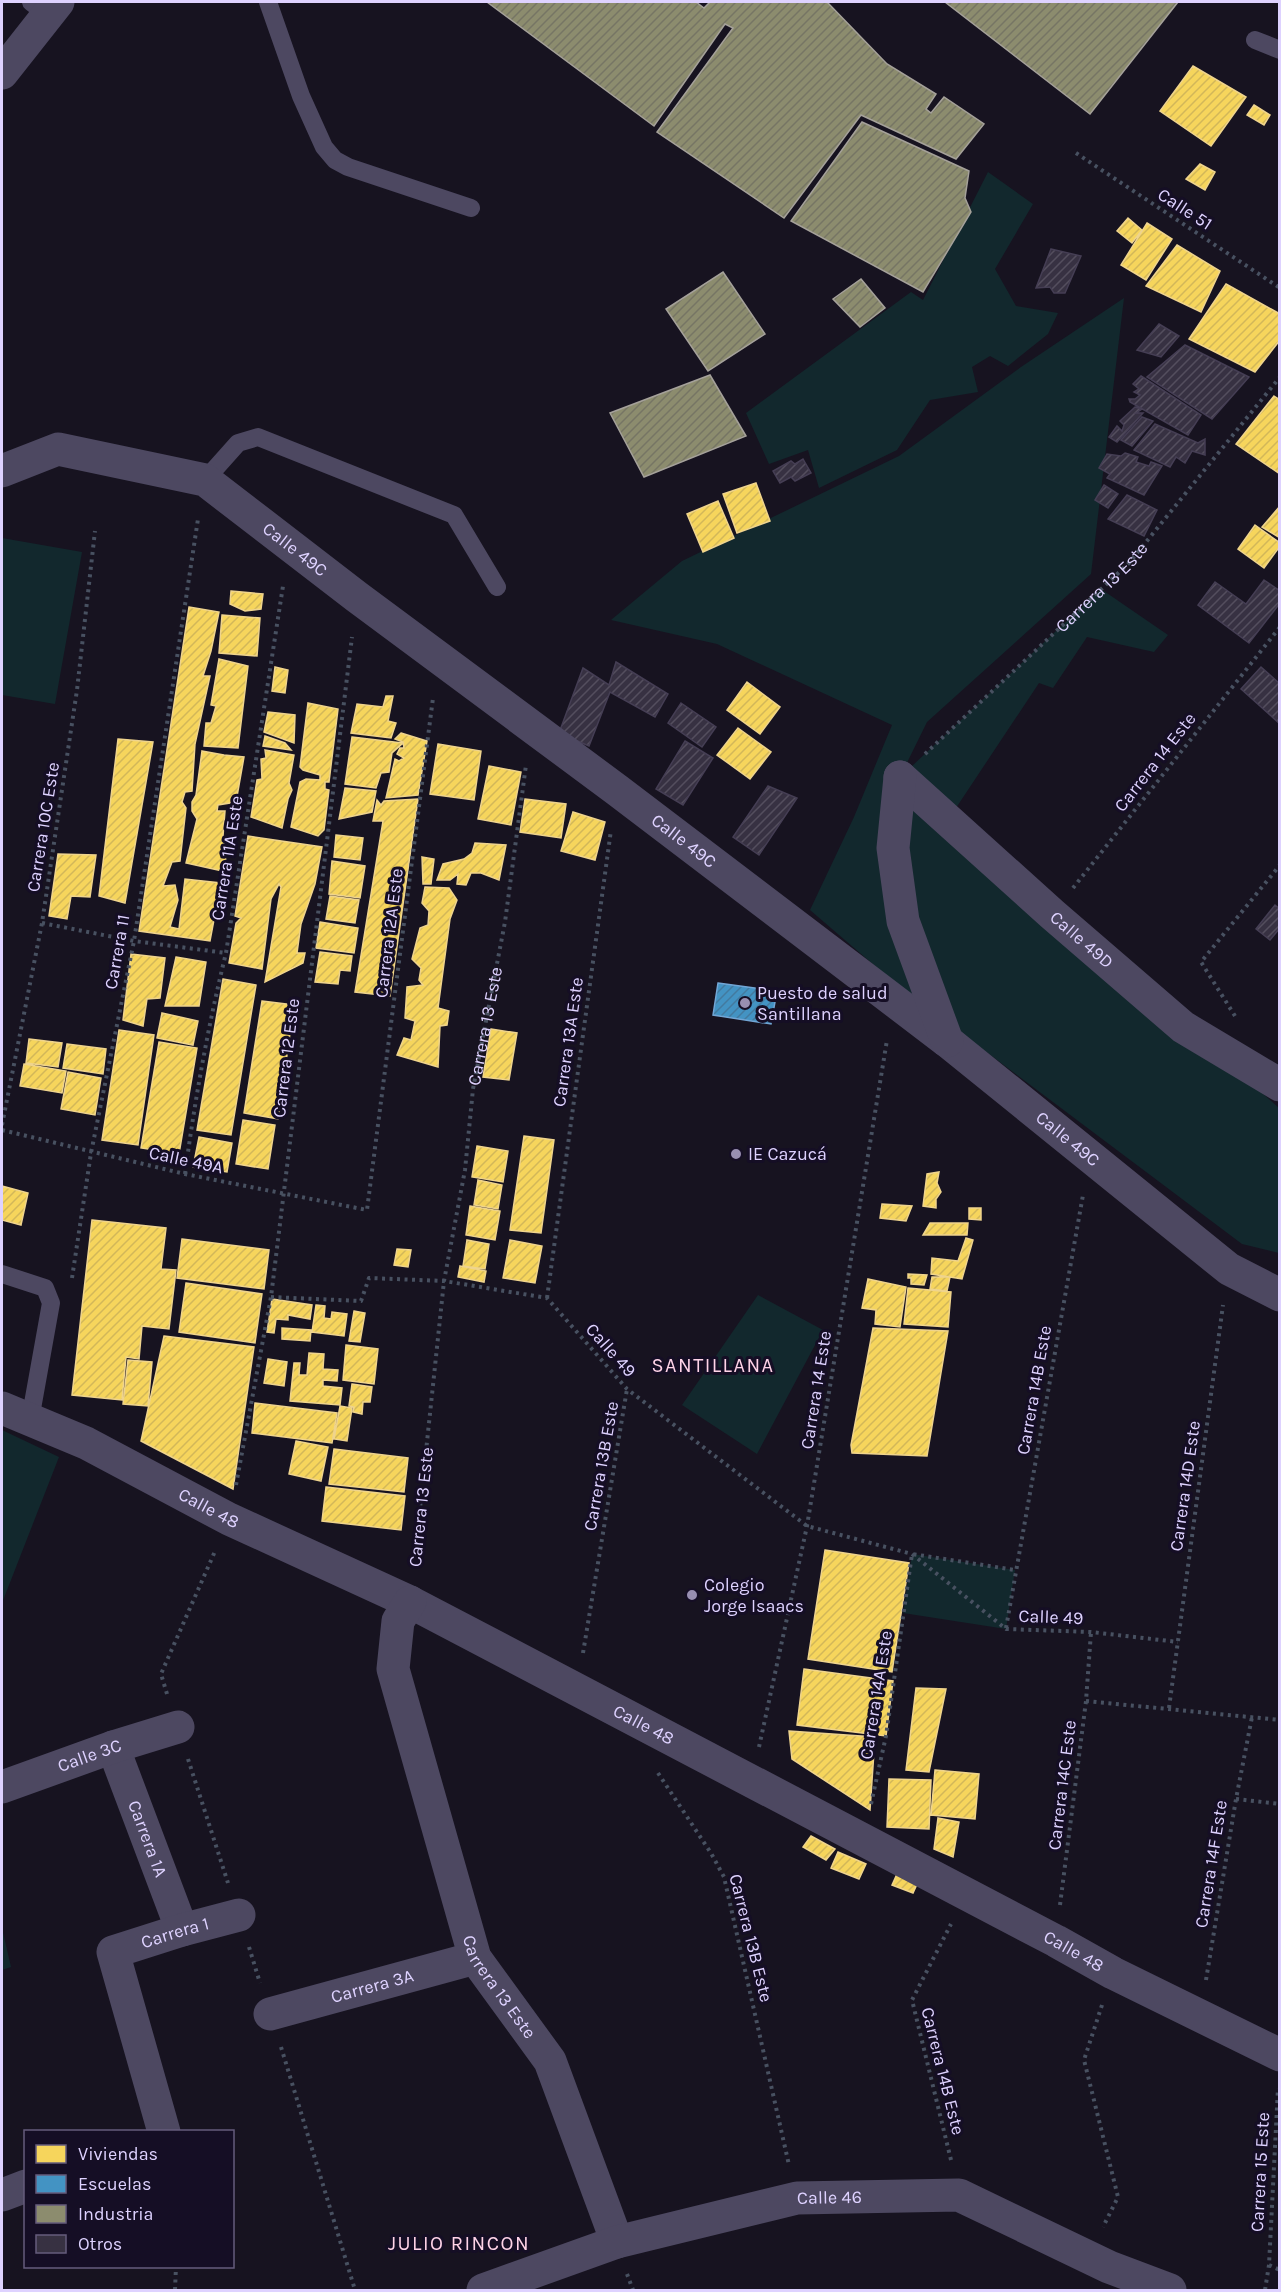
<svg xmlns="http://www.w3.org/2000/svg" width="1281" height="2292" font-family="Karla,sans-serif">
<defs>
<pattern id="homes-hatch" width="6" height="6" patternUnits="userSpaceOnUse" patternTransform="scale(1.5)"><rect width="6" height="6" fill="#f6d55c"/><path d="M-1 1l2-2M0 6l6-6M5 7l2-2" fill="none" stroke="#d2b759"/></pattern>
<pattern id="schools-hatch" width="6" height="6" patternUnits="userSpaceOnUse" patternTransform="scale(1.5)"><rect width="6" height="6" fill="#4393c3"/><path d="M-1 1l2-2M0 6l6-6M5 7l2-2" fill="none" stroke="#437a9f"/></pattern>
<pattern id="industry-hatch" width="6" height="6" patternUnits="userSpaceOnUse" patternTransform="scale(1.5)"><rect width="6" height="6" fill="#8c8c6e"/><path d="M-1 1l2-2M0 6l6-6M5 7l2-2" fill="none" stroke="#767564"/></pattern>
<pattern id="building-hatch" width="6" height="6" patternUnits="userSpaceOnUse" patternTransform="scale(1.5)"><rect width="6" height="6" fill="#373142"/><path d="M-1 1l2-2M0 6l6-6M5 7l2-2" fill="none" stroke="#544e5e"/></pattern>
</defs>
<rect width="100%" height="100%" fill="#171320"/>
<path fill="#12282d" d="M988,172L1033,204L995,269L1016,306L1058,313L1048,334L1008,366L990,356L972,367L978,392L930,400L897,450L819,488L808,450L769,464L746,413L911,292L923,300Z
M1124,298L1091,574L927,722L900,777L929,801L912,766L1101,589L1168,635L1154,652L1087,637L1053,688L1039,683L950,817L1279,1108V1253L1242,1244L896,984L810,910L854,817L892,725L717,644L611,620L682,561L899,456L1021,367Z
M2,538L82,552L55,704L2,695Z
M758,1295L823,1330L757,1454L682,1405Z
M2,1430L59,1457L2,1603Z
M912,1554L1015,1570L1006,1629L903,1613Z
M2,1928L11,1967L2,1970Z"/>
<path fill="url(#homes-hatch)" stroke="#efd48d" stroke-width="1.5" d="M1193,66L1246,97L1211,146L1160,111Z
M1254,105L1270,115L1264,125L1247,115Z
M1200,164L1215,172L1205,190L1186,179Z
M1128,218L1142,230L1132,243L1117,231Z
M1147,223L1172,239L1146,280L1121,265Z
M1177,245L1220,271L1201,312L1146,286Z
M1226,284L1280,314V340L1255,372L1189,339Z
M1274,396L1280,400V474L1236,444Z
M756,483L770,521L737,533L723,494Z
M718,501L734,538L703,552L687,514Z
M1280,506V538L1262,527Z
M1255,525L1280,543V546L1264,568L1238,549Z
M231,591L263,594L261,609L245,611L230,604Z
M189,607L219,612L211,651L203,676H210L195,744L192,791L185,792L182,802L186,808L180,861L172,862L163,886L175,885L178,900L170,927L179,929L185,879L221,883L210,941L139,931Z
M222,615L260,618L257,656L219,653Z
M219,659L248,666L238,748L204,746L206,723H211L216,706L211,705Z
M275,667L288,670L285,693L272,691Z
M747,682L780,707L760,734L727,710Z
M386,696H393L388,721L396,723L391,738L351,733L357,704L383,707Z
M308,703L338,709L329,782H325V789L329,790L324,830L318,836L291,827L300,782L306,779L320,780V775L303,770L300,767Z
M268,712L295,715L294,743L264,732Z
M738,728L771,752L750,779L717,755Z
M401,733L427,741L418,795L386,798L395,759L399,761L404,758L397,754L400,748H404L403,742L395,739Z
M265,736L285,743L291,750L263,746Z
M352,737L403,743L392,753L389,772L381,773L376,788L345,784Z
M118,739L153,742L125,903L99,896Z
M438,744L481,751L474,800L430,794Z
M265,750L294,755L289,783L292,790L288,799L282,828L251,817L257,780L262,779L261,759L266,758Z
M202,751L224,755L244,757L236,802L218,805L217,811H225L223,836L227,872L186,863L197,819L192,811V802L196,795Z
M489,766L521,772L511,825L478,819Z
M345,788L376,791L372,812L339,819Z
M418,799L390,996L355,992L383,821H373L377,800L381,805L384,801Z
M525,799L566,804L561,838L520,832Z
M573,812L605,822L595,860L561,851Z
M336,835L363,838L360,860L334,857Z
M248,836L322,847L315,884L301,924L297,953H305L303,963L265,982L281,887L279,884L271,899L262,969L229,963L236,923L241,918L235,916Z
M475,843L506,845L499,880L481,873H471L466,885L457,884L458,874L450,880H437L443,864L464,859L472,853Z
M58,854L96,855L90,897L71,896L67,919L49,916Z
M422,857L434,859L431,884H423Z
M332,861L365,866L360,898L329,894Z
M425,887L449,888L457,900L450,919L438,1008L449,1011L447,1025L440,1026L438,1067L397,1055L404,1038L411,1040L415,1021L405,1018L407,987L423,985L419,980L421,968L412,959L420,928L428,925L429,911L422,903Z
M330,896L359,900L355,923L326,919Z
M320,922L358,928L354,953L316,948Z
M320,952L352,956L350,971L340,970L338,984L315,982Z
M131,954L165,958L160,998L147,999L143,1026L123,1020Z
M176,957L206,962L199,1006H165Z
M223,979L256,985L231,1135L197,1130Z
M262,1001L294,1005L278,1119L244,1113Z
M162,1013L198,1021L193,1045L157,1038Z
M491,1029L517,1033L509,1080L483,1077Z
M119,1030L154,1035L138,1145L102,1140Z
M29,1039L62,1043L58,1067L26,1063Z
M159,1042L197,1048L179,1154L141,1148Z
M67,1044L106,1049L103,1074L63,1068Z
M24,1064L66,1071L62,1093L20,1086Z
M68,1072L101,1078L95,1115L61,1109Z
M243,1120L275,1125L268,1169L236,1164Z
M524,1136L554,1140L541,1233L510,1230Z
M199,1137L232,1143L227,1172L193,1167Z
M477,1146L508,1151L503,1182L472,1177Z
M939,1172L937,1183L941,1192L936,1199V1208L923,1206L927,1174Z
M478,1180L502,1185L498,1209L474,1205Z
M2,1186L28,1193L21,1225L2,1220Z
M882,1204L912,1206L906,1221L880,1218Z
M470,1206L500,1211L495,1240L466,1235Z
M969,1208H981V1220L969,1219Z
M92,1220L166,1228L161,1269L176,1270L169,1329L142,1326L139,1359L126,1357L122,1400L72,1395Z
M930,1223H968L967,1235H923Z
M966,1238L973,1240L962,1279L931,1274L932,1258L958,1261Z
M182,1239L269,1250L264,1289L177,1278Z
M467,1240L489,1244L485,1269L463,1266Z
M510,1240L542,1246L535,1283L503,1278Z
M397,1249L411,1250L408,1267L394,1265Z
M460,1266L486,1271L484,1282L458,1277Z
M908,1274L927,1275L924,1285L911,1284V1278H908Z
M932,1277H950L947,1291L930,1289Z
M868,1279L906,1287L900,1327L875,1324L876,1310L862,1308Z
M186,1283L262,1294L255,1343L179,1332Z
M908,1288L951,1292L948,1327L904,1324Z
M272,1299L312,1305L310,1319L288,1315V1320L276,1319L274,1333L267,1332Z
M316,1305L325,1306L324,1318L331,1319L332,1312L347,1314L344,1336L312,1332Z
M354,1311L365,1313L360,1342L349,1341Z
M282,1328L311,1330L310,1341L282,1339Z
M873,1328L948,1331L927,1456L852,1453L851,1445Z
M164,1336L254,1347L233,1489L141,1441Z
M346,1345L378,1349L374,1384L343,1380Z
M309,1353L324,1354L323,1369L338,1370L337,1381L323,1380V1386L342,1388L340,1405L290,1401L294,1363H300L299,1375H307Z
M268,1359L287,1362L284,1386L264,1383Z
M128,1360L152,1362L148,1406L123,1404Z
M352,1384L372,1387L370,1402H363L362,1414L353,1412L354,1407L349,1406Z
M255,1403L337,1413L332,1443L252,1433Z
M340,1406L352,1408L347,1441L334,1439Z
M296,1441L328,1447L321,1481L289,1474Z
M334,1449L408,1458L404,1492L329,1484Z
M326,1487L405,1496L401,1530L322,1521Z
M825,1550L909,1563L892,1672L808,1659Z
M804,1669L893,1681L886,1736L797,1725Z
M916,1688L946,1689L929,1772L906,1770Z
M789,1731L875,1737L870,1810L792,1759Z
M935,1770L979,1774L975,1819L931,1815Z
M889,1779L931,1780L929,1829L887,1827Z
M938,1818L959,1822L953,1857L934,1849Z
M811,1836L835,1849L826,1860L803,1847Z
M838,1852L866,1864L859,1879L831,1868Z
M897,1874L918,1882L913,1893L892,1885Z"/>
<path fill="url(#schools-hatch)" stroke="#72a6d5" stroke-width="1.5" d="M718,983L777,991L771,1024L713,1015Z"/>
<path fill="url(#industry-hatch)" stroke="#a5a19a" stroke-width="1.5" d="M487,2H696L704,8L710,2H827L887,64L936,94L926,109L931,113L944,97L984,124L956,159L861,115L784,218L657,132L733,28L725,24L654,126Z
M945,2H1178L1090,114Z
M862,122L969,171L965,198L971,212L923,292L791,221Z
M723,272L765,334L708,371L666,309Z
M861,279L885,308L860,327L833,299Z
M710,375L746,436L644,477L610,413Z"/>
<path fill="url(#building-hatch)" stroke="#453e54" stroke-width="1.5" d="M1051,249L1081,256L1065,293H1054L1050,287L1036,288Z
M1159,324L1179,336L1161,357L1137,350Z
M1185,345L1249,377L1212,419L1147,377Z
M1141,376L1201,415L1188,435L1130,402L1129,399H1135L1140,395L1134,392L1139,389L1133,384Z
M1135,407L1142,409L1136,413H1143L1117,442L1109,437L1117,426L1122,431L1124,425L1120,421Z
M1142,417L1153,421L1132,446L1121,440Z
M1155,424L1198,443L1205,439V455L1192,451L1185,463L1176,457L1170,467L1134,450Z
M1125,453L1138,457L1136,462L1149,466L1151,462L1162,466L1144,495L1107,478L1110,474L1099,468L1107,454L1121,456Z
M803,459L811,473L795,481L791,477L780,483L773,471L791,461L795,464Z
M1104,485L1118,494L1108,508L1095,500Z
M1127,495L1157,510L1144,536L1108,519Z
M1264,580L1280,591V603L1249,643L1198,605L1215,582L1246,604Z
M616,662L668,694L655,717L610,692L589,746L559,733L583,668L609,685Z
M1261,667L1280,684V724L1241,689Z
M681,703L716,727L702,747L668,723Z
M685,741L713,758L683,805L656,789Z
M768,786L797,798L759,855L733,837Z
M1275,905L1280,909V928L1270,940L1256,929Z"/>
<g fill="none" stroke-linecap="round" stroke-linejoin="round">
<g stroke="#485161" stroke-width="4" stroke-dasharray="3 4.5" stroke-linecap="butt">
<path d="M1076,153L1280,288"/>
<path id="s1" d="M925,754L1129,563L1280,377"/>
<path d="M1073,888L1280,627"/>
<path d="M42,923L134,941L226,953"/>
<path d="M1235,1016L1201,962L1280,865"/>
<path d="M2,1125L42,923L77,690L95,531"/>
<path d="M2,1130L185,1174L367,1210L433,698"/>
<path d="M185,1174C195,1099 208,1026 226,953L283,586"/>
<path d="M72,1278L91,1153L134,941L198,519"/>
<path d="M271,1297L361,1301L369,1278L444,1281L547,1298L627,1389L807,1526L912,1554L1006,1629L1091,1632L1178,1642"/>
<path d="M547,1298L611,830"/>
<path d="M236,1485L271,1297L352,637"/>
<path id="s2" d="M414,1565L444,1281L465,1170L473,1089L505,922L526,765"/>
<path d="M1006,1628L1083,1195"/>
<path d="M583,1653L627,1389"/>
<path d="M167,1694L161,1674L216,1549"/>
<path d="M1086,1701L1280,1720"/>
<path d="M1169,1708L1223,1305"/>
<path d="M759,1747L807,1526L887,1040"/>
<path d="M188,1759L228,1883"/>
<path d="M658,1773L711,1853L724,1877L789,2165"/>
<path d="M1236,1799L1280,1804"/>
<path d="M871,1804L886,1736L912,1554L1015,1570"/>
<path d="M1060,1905L1086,1701L1091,1632"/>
<path d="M249,1947L260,1983"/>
<path d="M1206,1980L1236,1799L1252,1717"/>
<path d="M1102,2005L1084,2060L1118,2197L1103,2227"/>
<path d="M281,2047L355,2290"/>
<path d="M951,2160L912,2000L951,1924"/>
<path d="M1269,2265L1280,2270"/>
<path d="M627,2274L633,2290"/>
<path d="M175,2290L176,2266"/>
<path d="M1265,2290L1269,2265L1278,2088"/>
</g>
<path stroke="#4d4861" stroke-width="18" d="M31,2L48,15
M268,2L301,96L324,147L335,160L348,167L471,208
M1255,40L1280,50
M205,480L238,443L258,437L454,515L497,587
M2,1274L45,1288L51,1303L30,1420"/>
<g stroke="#4d4861" stroke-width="33">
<path d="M2,73L58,2"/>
<path id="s3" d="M2,471L58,449L205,480L357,597L617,790L947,1041L1229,1269L1280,1295"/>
<path id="s4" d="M900,777L1052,914L1183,1027L1280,1085"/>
<path d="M900,777L893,848L903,921L947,1041"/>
<path id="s5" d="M2,1408L86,1443L229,1519L410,1602L1056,1941L1113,1973L1280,2055"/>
<path id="s6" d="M410,1602L398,1621L393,1669L475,1958L550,2061L617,2242"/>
<path id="s7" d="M113,1747L182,1930"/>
<path id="s8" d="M2,1787L113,1747L178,1727"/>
<path id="s9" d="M270,2014L475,1958"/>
<path id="s10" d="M164,2132L113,1952L182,1930L239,1915"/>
<path d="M2,2195L26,2186"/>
<path id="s11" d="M483,2290L617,2242L797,2198L959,2195L1109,2267L1170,2290"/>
</g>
</g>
<g fill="#988fb1" stroke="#150e25" stroke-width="2">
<circle cx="745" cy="1003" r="6"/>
<circle cx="736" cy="1154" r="6"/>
<circle cx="692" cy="1595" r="6"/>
</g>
<g text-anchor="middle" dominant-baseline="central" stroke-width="6" stroke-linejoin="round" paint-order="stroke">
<g font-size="18" fill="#ded2ff" stroke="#150e25">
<text transform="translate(1185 209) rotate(33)">Calle 51</text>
<text stroke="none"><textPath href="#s3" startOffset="324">Calle 49C</textPath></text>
<text stroke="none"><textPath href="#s1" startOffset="243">Carrera 13 Este</textPath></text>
<text transform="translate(1155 762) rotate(-52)">Carrera 14 Este</text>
<text transform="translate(43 827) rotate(-81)">Carrera 10C Este</text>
<text stroke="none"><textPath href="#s3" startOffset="810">Calle 49C</textPath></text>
<text transform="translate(227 858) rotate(-81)">Carrera 11A Este</text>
<text transform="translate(389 933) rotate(-83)">Carrera 12A Este</text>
<text stroke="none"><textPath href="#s4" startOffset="244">Calle 49D</textPath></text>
<text transform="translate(117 952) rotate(-80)">Carrera 11</text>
<text stroke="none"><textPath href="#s2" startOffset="544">Carrera 13 Este</textPath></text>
<text transform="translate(568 1042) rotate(-82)">Carrera 13A Este</text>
<text transform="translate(286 1058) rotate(-83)">Carrera 12 Este</text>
<text stroke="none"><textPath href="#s3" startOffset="1296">Calle 49C</textPath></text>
<text transform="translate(186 1160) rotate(12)">Calle 49A</text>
<text transform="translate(611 1350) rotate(48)">Calle 49</text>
<text transform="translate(816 1390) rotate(-81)">Carrera 14 Este</text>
<text transform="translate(1034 1390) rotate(-80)">Carrera 14B Este</text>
<text transform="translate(601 1466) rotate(-80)">Carrera 13B Este</text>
<text transform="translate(1185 1486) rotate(-82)">Carrera 14D Este</text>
<text transform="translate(421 1507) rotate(-84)">Carrera 13 Este</text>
<text stroke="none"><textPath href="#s5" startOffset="230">Calle 48</textPath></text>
<text transform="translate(1051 1617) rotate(2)">Calle 49</text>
<text transform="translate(876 1695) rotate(-81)">Carrera 14A Este</text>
<text stroke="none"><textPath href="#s5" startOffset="716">Calle 48</textPath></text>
<text stroke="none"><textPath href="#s8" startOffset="93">Calle 3C</textPath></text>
<text transform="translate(1062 1785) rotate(-83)">Carrera 14C Este</text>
<text stroke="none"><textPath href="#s7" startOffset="98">Carrera 1A</textPath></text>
<text transform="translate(1211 1864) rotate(-81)">Carrera 14F Este</text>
<text stroke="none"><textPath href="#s10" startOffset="252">Carrera 1</textPath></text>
<text transform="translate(751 1938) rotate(76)">Carrera 13B Este</text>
<text stroke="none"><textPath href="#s5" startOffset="1202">Calle 48</textPath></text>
<text stroke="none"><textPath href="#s9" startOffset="106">Carrera 3A</textPath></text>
<text stroke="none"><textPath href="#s6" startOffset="408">Carrera 13 Este</textPath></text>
<text transform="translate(943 2071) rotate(76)">Carrera 14B Este</text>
<text transform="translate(1260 2172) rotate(-87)">Carrera 15 Este</text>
<text stroke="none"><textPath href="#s11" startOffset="360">Calle 46</textPath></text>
</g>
<g font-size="18" fill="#ded2ff" stroke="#150e25" text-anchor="start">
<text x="757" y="993">Puesto de salud<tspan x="757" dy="21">Santillana</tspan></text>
<text x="748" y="1154">IE Cazucá</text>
<text x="704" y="1585">Colegio<tspan x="704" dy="21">Jorge Isaacs</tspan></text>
</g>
<g font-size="20" letter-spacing="1.5" fill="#ffd4e8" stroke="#150e25">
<text x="713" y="1365">SANTILLANA</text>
<text x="459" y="2243">JULIO RINCON</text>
</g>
</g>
<rect width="1281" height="2292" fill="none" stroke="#ded2ff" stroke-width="6"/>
<rect x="24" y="2130" width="210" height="138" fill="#150e25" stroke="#655c7c" stroke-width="1.5"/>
<rect x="36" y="2145" width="30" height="18" fill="#f6d55c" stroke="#655c7c" stroke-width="1.5"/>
<text x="78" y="2160" font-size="18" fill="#ded2ff">Viviendas</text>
<rect x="36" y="2175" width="30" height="18" fill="#4393c3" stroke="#655c7c" stroke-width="1.5"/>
<text x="78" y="2190" font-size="18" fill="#ded2ff">Escuelas</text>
<rect x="36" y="2205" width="30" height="18" fill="#8c8c6e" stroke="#655c7c" stroke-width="1.5"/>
<text x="78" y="2220" font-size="18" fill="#ded2ff">Industria</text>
<rect x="36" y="2235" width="30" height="18" fill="#373142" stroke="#655c7c" stroke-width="1.5"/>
<text x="78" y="2250" font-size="18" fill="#ded2ff">Otros</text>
</svg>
